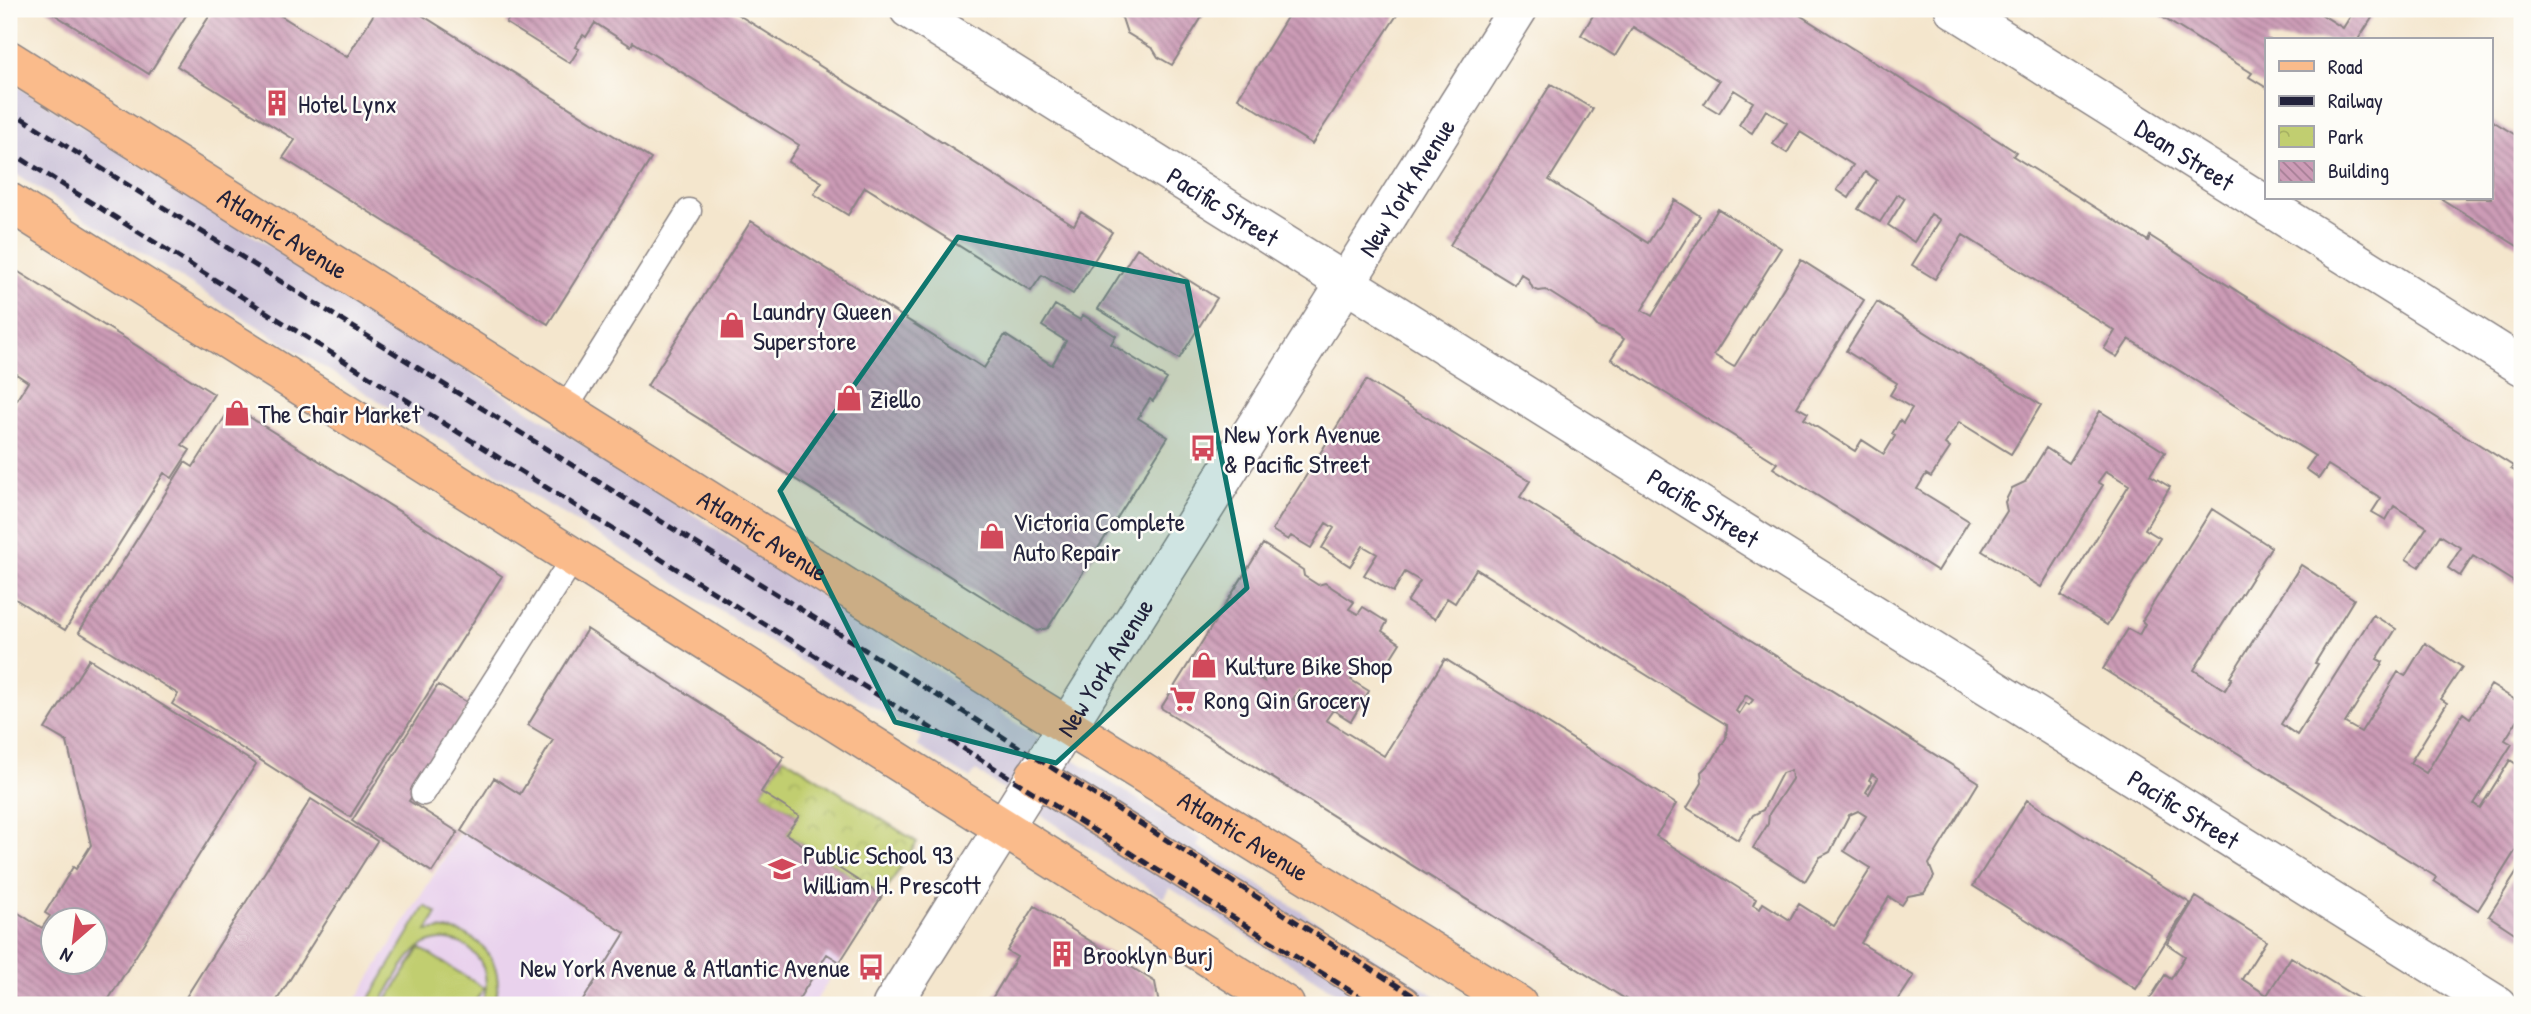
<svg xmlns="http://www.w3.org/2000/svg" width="2531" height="1014" font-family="'Patrick Hand',sans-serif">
<defs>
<pattern id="park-crowns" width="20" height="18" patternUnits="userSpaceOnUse" patternTransform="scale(1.75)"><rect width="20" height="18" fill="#c1ce70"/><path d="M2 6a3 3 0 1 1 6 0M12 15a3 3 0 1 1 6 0" fill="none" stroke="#a6b162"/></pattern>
<pattern id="building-back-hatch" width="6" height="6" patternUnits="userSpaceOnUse" patternTransform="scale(1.75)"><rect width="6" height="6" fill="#cc9bb6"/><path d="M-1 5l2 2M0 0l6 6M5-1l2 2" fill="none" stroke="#a57e95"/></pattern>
</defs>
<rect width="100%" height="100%" fill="#fdfcf7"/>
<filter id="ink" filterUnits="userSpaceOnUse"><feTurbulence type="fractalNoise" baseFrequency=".0143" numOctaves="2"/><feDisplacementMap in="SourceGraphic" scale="14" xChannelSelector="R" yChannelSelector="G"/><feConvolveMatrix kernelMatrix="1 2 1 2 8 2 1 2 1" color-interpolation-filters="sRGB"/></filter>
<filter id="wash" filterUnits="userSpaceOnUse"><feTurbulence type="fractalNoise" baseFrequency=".00686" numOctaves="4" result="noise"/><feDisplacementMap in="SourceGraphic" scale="28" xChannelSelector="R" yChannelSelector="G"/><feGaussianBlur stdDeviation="1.57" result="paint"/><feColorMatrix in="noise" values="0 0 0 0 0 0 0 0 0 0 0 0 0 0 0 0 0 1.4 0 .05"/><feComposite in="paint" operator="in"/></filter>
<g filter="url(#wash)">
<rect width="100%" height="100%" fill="#f4e6cd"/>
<path fill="#e9d2ed" d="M784,757L917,842L813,1005H353L461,831L625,933L726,771L761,792Z"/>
<path fill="#c9bfd7" d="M9,81L825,598L834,587L857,617L955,681L960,675L1005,704L1000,713L1201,839L1197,846L1450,1005H1356L1170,888L1163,898L976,771L970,778L917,746L922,737L642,562L289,346L9,170Z"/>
<path fill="url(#park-crowns)" stroke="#727856" stroke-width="2" d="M784,757L917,842L882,896L786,834L798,816L761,792Z"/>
<path fill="#c1ce70" stroke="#727856" stroke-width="2" d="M425,906L437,913L427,931C473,921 510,961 494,1005H481C500,964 460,923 420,947C406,956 389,990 380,1005H366Z
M420,948L484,988L473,1005H384Z"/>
<g id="blocks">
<path fill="url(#building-back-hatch)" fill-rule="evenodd" d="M46,9H190L149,74Z
M214,9H270L347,57L377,9H412L651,159L548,324L283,158L295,140L177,66Z
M515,9H729L1074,225L1081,212L1112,232L1073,294L1042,275L1031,291L865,187L848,215L814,194L822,182L788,162L799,145L633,42L631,46L595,23L586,37L583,35L575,47L579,49L570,63L506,23Z
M1107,9H1207L1172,65L1158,57L1153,49L1127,33L1122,18Z
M1292,9H1401L1312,144L1238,98Z
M1597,9H1790L2016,152L2013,156L2080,198L2148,241L2150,236L2513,466L2511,469L2522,475V587L2473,556L2460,576L2448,568L2461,548L2440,535L2419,567L2406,559L2427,527L2394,506L2386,520L2372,512L2381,498L2328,465L2319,478L2306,469L2315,456L2129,339L2117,357L2104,349L2115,331L1963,235L1935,279L1912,265L1940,220L1931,214L1914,242L1888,225L1905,198L1898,194L1880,222L1858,209L1877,180L1865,172L1849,198L1837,190L1853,165L1800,132L1787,153L1773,144L1787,123L1766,110L1752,133L1739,125L1753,102L1734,90L1719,113L1704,104L1719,81L1633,27L1615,56L1581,35Z
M2149,9H2313L2343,28L2355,9L2372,18L2359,38L2363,40H2267V88L2249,77L2252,73Z
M1551,84L1593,109L1549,180L1648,243L1675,200L1700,216L1642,310L1652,316L1718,209L1781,248L1714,355L1734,367L1801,260L1864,300L1797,407L1808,413L1804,419L1855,451L1862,440L1884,454L1895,436L1892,434L1900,420L1903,423L1912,408L1890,395L1897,383L1846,351L1877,302L2041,405L2011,454L1959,422L1945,444L1950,448L1931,477L1926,474L1917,489L1969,521L1938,571L1773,468L1777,463L1611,359L1624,339L1612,331L1598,327L1590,318L1546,290L1539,291L1533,289L1528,279L1521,274L1515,285L1450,245Z
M2491,120L2522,139V249L2440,198H2491Z
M751,221L984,368L1005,335L1052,365L1066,341L1042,326L1055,305L1080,320L1083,315L1116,336L1111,344L1167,379L1153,401L1150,399L1138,418L1168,437L1048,628L1037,631L647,386Z
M1137,248L1217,298L1179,359L1098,309Z
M9,266L214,394L182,445L190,450L172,478L164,473L65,630L9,595V405L12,407L28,382L16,374L9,386Z
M1366,380L1530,481L1520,497L1979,782L1929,864L1934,877L1924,893L1908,896L1902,905L1889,897L1861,943L1914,976L1895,1005H1635L1161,708L1263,544L1303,570L1304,576L1318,585L1325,583L1354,602L1349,609L1358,614L1363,607L1387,622L1382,631L1400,643L1381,673L1363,661L1351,680L1369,691L1351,721L1333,710L1326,720L1384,756L1445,659L1676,804L1656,836L1756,899L1753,905L1760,909L1763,903L1790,920L1799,904L1834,926L1871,868L1844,851L1866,816L1858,811L1849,815L1830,852L1820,857L1805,881L1753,848L1768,824L1769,814L1792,779L1791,770L1782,773L1763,810L1753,815L1738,840L1687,808L1702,783L1701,772L1712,761L1726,738L1727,725L1476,569L1455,603L1447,598L1435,619L1407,602L1420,581L1405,572L1393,592L1364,575L1377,554L1363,546L1350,566L1322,548L1334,528L1326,523L1311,548L1291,536L1288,540L1272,530ZM1248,665L1262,674L1264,681L1241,667ZM1299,690L1308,696L1302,705L1293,699ZM1746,695L1753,700L1749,705L1746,703L1739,714L1736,711ZM1872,774L1878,778L1869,794L1866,792L1872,782L1869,780Z
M232,406L502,576L350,817L172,704L178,694L79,632L185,462L193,467Z
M2100,411L2165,452L2150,475L2170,487L2145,529L2160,538L2107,625L2061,596L2129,485L2106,471L2098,482L2103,485L2041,587L1982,551L2007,511L2005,502L2012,488L2025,482L2046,448L2069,463Z
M2212,509L2271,547L2194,670L2225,690L2232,678L2230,677L2301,565L2354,599L2315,663L2318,664L2281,724L2297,735L2373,615L2396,629L2377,659L2383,662L2345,723L2361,732L2398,672L2405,676L2425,643L2462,667L2441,699L2447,703L2410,763L2426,773L2463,713L2470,718L2491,685L2522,704V713L2505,740L2512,744L2474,804L2480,808L2510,760L2522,768V847L2519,845L2478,910L2434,881L2436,877L2103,669L2128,629L2139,635L2145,624L2142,621Z
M587,629L784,757L761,792L799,816L786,834L882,896L840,962L827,954L795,1005H580L625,933L461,831L494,778L520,794L553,740L528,725Z
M89,659L256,764L105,1005H9V907L42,928L50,916L45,913L73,867L76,869L91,845L67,742L45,729ZM52,920H94V962H52Z
M438,685L470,704L409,801L458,832L432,872L352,821Z
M311,799L377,841L282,992L274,1005H181Z
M2027,800L2190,903L2136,989L1973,886Z
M2522,864V938L2489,916Z
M2196,897L2266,941L2242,979L2267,995L2291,957L2369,1005H2146L2165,975L2171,979L2185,956L2167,944Z
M1035,906L1155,982L1159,1005H988L1017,957L1007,951Z"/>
</g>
</g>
<g filter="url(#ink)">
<use href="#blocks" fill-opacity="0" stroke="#8b8484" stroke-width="2"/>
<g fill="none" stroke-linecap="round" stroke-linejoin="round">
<g stroke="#8b8484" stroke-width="27">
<path id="service" d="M565,409L689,211
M423,793L574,557"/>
</g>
<g stroke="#8b8484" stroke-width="41">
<g id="minor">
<path id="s1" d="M909,9L2497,1005"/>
<path id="s2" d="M1954,9L2522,366"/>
<path id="s3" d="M892,1005L1518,9"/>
</g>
</g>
<g stroke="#8b8484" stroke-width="41">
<g id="primary">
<path id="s4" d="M9,60L1027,701L1518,1005"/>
<path d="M9,202L1285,1005"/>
<path d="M1035,776L1402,1005"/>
</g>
</g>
<use href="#service" stroke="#fff" stroke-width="24"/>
<use href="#minor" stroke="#fff" stroke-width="38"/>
<use href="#primary" stroke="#fabb8b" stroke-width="38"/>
<path stroke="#22223b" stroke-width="5" stroke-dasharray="10 5" stroke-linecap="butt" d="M9,110L1428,1005
M9,151L1373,1005"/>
</g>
</g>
<path fill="#0f766e" fill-opacity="0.2" stroke="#0f766e" stroke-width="5" stroke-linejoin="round" d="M958,237L1187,282L1247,588L1056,763L895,722L780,491Z"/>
<defs>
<g id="building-bare" transform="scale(2.1)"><path d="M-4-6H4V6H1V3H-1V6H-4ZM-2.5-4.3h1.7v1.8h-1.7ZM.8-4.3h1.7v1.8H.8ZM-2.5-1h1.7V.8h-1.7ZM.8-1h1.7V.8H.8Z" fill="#d1495b" stroke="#fdfcf7" stroke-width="2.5" paint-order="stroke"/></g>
<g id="shop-bare" transform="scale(2.1)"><path d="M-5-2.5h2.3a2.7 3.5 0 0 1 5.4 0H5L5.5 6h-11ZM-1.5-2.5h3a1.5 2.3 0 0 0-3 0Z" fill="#d1495b" stroke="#fdfcf7" stroke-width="2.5" paint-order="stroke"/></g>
<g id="bus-bare" transform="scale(2.1)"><path d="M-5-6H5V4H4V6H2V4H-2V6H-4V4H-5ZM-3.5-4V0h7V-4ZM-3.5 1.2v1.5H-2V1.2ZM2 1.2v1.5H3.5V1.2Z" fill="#d1495b" stroke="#fdfcf7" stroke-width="2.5" paint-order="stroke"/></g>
<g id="supermarket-bare" transform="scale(2.1)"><path d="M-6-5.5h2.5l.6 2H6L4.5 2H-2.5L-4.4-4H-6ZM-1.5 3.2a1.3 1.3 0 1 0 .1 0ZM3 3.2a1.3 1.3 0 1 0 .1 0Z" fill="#d1495b" stroke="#fdfcf7" stroke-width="2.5" paint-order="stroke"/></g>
<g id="school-bare" transform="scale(2.1)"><path d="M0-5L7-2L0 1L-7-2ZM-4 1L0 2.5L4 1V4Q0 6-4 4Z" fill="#d1495b" stroke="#fdfcf7" stroke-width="2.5" paint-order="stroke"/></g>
</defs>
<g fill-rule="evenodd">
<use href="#building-bare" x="277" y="103"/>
<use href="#shop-bare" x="732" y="325"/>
<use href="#shop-bare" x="849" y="398"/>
<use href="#shop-bare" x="237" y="413"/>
<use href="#bus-bare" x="1203" y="448"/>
<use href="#shop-bare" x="992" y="536"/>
<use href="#shop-bare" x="1204" y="665"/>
<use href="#supermarket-bare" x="1183" y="699"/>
<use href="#school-bare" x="782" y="869"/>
<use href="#building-bare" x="1062" y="954"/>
<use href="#bus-bare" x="871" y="967"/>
</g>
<g text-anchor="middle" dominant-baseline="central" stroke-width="5" stroke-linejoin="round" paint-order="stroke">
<g font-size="26" fill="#22223b" stroke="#fdfcf7" text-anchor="start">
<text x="298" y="103">Hotel Lynx</text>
<text x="753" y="310">Laundry Queen<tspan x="753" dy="30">Superstore</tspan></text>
<text x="870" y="398">Ziello</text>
<text x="258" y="413">The Chair Market</text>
<text x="1224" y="433">New York Avenue<tspan x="1224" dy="30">&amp; Pacific Street</tspan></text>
<text x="1013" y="521">Victoria Complete<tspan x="1013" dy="30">Auto Repair</tspan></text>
<text x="1225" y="665">Kulture Bike Shop</text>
<text x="1204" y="699">Rong Qin Grocery</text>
<text x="803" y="854">Public School 93<tspan x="803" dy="30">William H. Prescott</tspan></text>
<text x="1083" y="954">Brooklyn Burj</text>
<text x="850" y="967" text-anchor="end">New York Avenue &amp; Atlantic Avenue</text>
</g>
<g font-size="26" fill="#22223b" stroke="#fdfcf7">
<text stroke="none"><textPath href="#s2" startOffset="273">Dean Street</textPath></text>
<text stroke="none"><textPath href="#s3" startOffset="966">New York Avenue</textPath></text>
<text stroke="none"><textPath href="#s1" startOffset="371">Pacific Street</textPath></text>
<text stroke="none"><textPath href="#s4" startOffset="324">Atlantic Avenue</textPath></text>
<text stroke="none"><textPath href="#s1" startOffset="938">Pacific Street</textPath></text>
<text stroke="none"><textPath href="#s4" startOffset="891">Atlantic Avenue</textPath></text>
<text stroke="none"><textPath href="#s3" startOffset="399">New York Avenue</textPath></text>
<text stroke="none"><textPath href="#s1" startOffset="1505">Pacific Street</textPath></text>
<text stroke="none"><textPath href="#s4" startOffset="1458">Atlantic Avenue</textPath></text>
</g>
</g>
<rect width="2531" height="1014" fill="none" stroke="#fdfcf7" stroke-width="35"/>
<rect x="2265" y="38" width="228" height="161" fill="#fdfcf7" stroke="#a5a5ac" stroke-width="2"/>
<rect x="2279" y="61" width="35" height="10" fill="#fabb8b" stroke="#a5a5ac" stroke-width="2"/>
<text x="2328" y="74" font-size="21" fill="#22223b">Road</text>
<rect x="2279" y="96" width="35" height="10" fill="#22223b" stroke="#a5a5ac" stroke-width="2"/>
<text x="2328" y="108" font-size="21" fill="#22223b">Railway</text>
<rect x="2279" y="126" width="35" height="21" fill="url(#park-crowns)" stroke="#a5a5ac" stroke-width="2"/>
<text x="2328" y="144" font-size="21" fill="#22223b">Park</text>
<rect x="2279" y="161" width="35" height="21" fill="url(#building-back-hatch)" stroke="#a5a5ac" stroke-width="2"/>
<text x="2328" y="178" font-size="21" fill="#22223b">Building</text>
<g transform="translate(74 941) rotate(208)"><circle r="33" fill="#fdfcf7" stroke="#a5a5ac" stroke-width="2"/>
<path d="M0-5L12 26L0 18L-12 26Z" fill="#d1495b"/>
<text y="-10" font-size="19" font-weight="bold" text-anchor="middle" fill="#22223b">N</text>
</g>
</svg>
